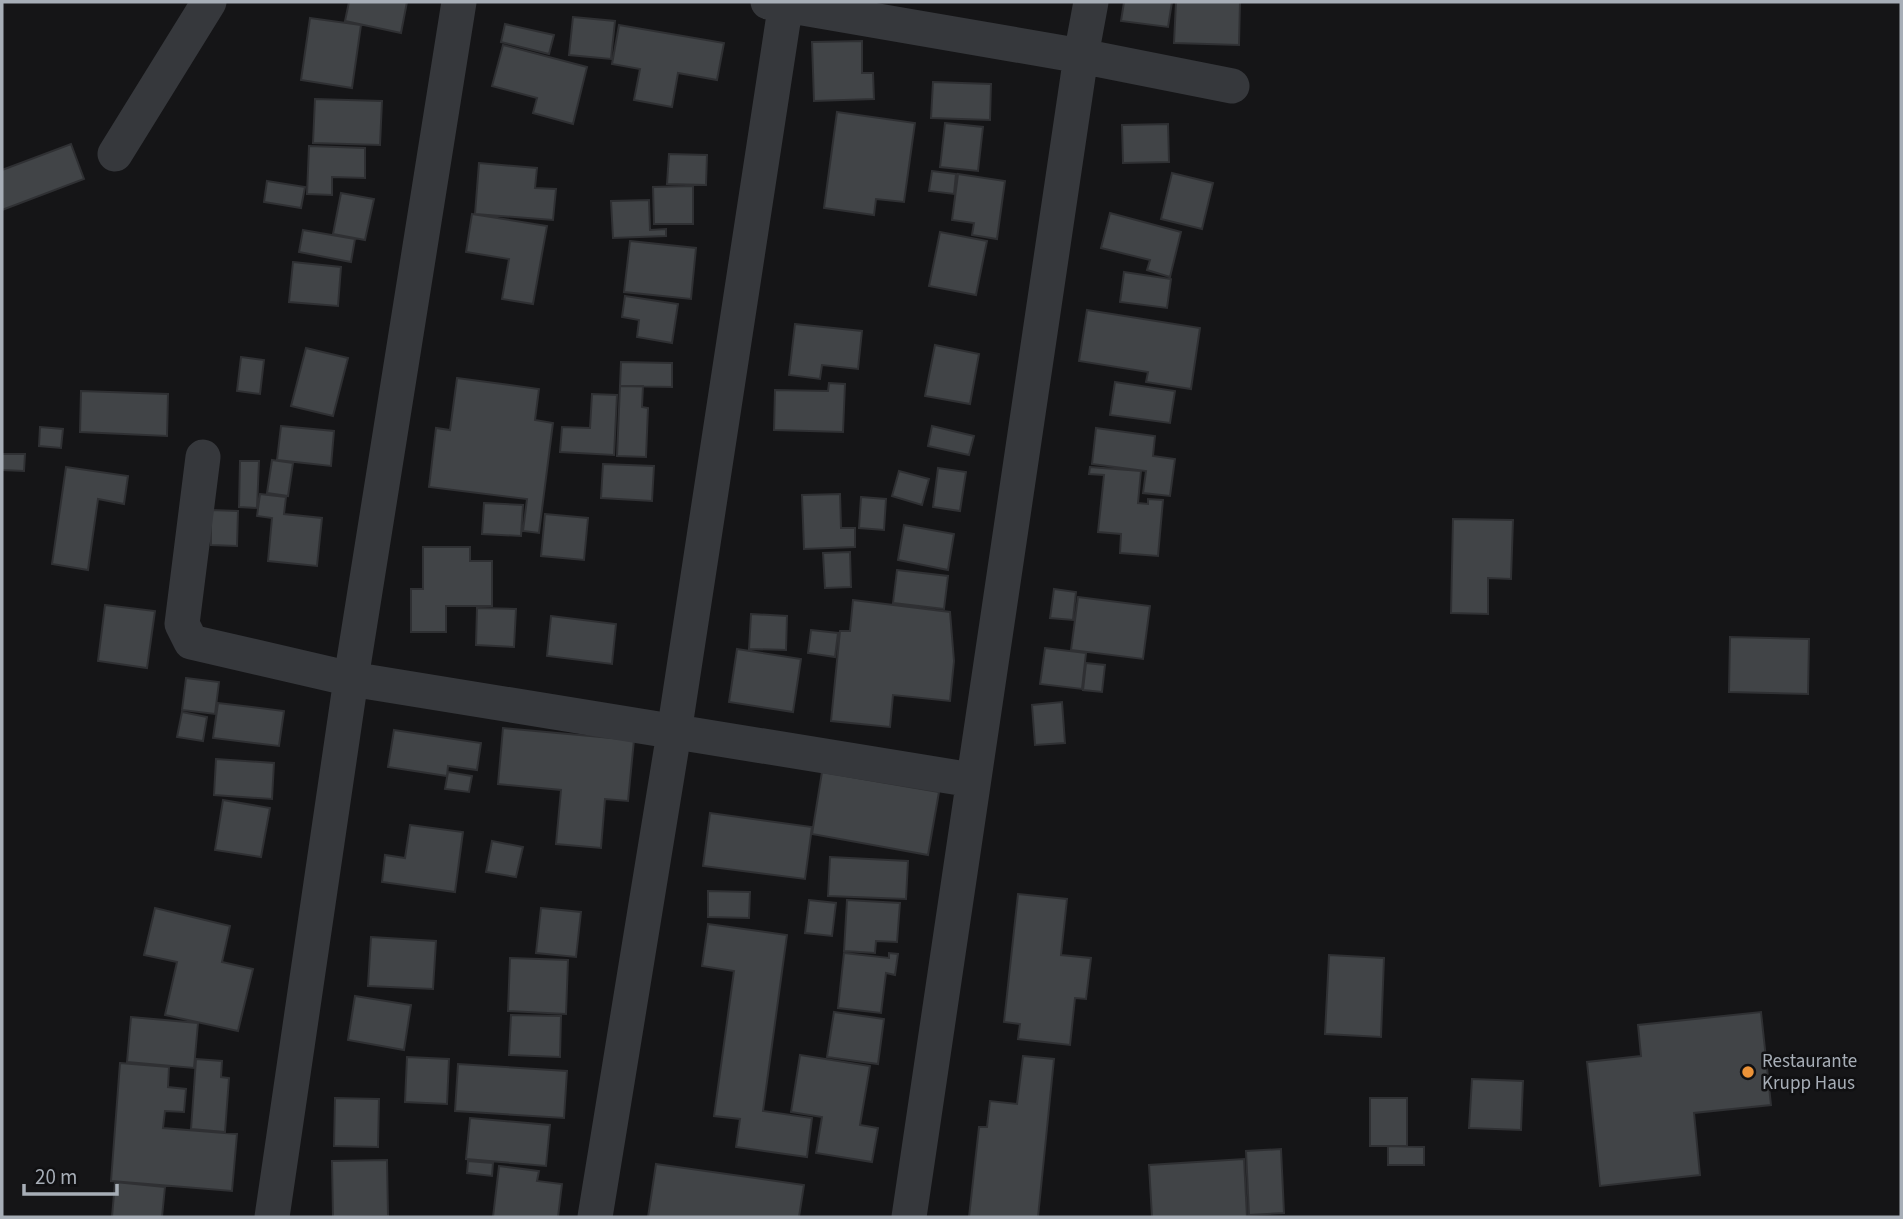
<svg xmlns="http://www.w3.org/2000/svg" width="1903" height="1219" font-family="'Source Sans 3',sans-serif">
<rect width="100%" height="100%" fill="#151517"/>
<path fill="#414447" stroke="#2f3033" stroke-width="2" d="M349,2H407L401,33L345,21Z
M1124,2H1172L1168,27L1121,21Z
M1176,2H1240L1239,45L1174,43Z
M573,17L615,21L611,59L569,55Z
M310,18L361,25L352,88L301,80Z
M505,24L554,35L549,54L501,42Z
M619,25L724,43L717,80L678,73L672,107L634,100L640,69L612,64Z
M862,41V73H873L874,99L814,101L812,42Z
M503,45L587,67L573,124L533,113L537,98L492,86Z
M933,82L991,84L990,120L931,118Z
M315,99L382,101L380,145L313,143Z
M837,112L915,123L904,202L876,199L874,215L824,208Z
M945,123L983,127L978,171L940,167Z
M1168,124L1169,162L1123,163L1122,125Z
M71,144L84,179L2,210V170Z
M309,146L365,148V178L332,177V195L307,194Z
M669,154L707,155L706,185L667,184Z
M479,163L537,168L535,188L556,189L553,220L475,214Z
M932,171L956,174L954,194L929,191Z
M1172,173L1213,183L1202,229L1161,219Z
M958,174L1005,181L997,239L972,235L974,223L952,220Z
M267,181L305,187L301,208L264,202Z
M693,186V224H654L653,187Z
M341,193L374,199L365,240L333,234Z
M649,200L650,230L666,229V236L613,238L611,201Z
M1110,213L1181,232L1170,277L1147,270L1150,260L1101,248Z
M472,214L547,226L533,304L502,299L509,259L466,252Z
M303,230L355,239L351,262L299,252Z
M940,232L987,241L976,295L929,286Z
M630,241L696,248L691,299L624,292Z
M293,262L341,267L338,306L289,302Z
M1124,272L1171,279L1167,308L1120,302Z
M625,296L678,304L672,343L637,337L639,320L622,317Z
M1087,310L1200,328L1191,389L1146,382L1148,372L1079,361Z
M795,324L862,331L858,369L822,365L820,379L789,375Z
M935,345L979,354L970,404L925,396Z
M306,348L348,358L333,416L291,406Z
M241,357L264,360L260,394L237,391Z
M621,362L672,363V387L620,386Z
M457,378L539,389L535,420L553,423L539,533L523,531L527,499L429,487L436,428L450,430Z
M1115,382L1175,391L1170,423L1110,415Z
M829,383L845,384L843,432L774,430L775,390L828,391Z
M620,386H643L642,407L648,408L646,457L617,456Z
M81,391L168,394L167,436L80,432Z
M592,394L617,395L614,455L560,452L562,427L590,428Z
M281,426L334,431L331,466L277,460Z
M932,426L974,436L969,455L928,446Z
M40,427L63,429L61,448L39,446Z
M1096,428L1155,436L1153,456L1175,459L1170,496L1143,493L1146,471L1092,464Z
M2,454H25L24,471L2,470Z
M272,460L293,463L288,496L267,493Z
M240,461H259L257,508L239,507Z
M603,464L654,466L652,501L601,498Z
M66,467L128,476L124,504L98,499L88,570L52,564Z
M1090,467L1141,471L1138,503L1148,504V499L1163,500L1158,556L1120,553L1121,534L1098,532L1104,475L1089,474Z
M938,468L966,472L960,511L933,507Z
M899,471L929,479L922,505L892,496Z
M260,494L286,497L284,514L322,518L317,566L268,561L272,518L257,516Z
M840,494L841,528H855V547L804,549L802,495Z
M861,497L886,499L884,530L859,528Z
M484,503L523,505L521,536L482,534Z
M211,510L238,511L237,546L211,545Z
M545,514L588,518L584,560L541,556Z
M1453,519L1513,520L1511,579L1488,578V614L1451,613Z
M904,525L954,534L948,570L898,560Z
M423,547H470V561H492V606H446V632H411V589H423Z
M850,552L851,587L825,588L823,553Z
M897,570L948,576L944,609L893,603Z
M1054,589L1076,592L1073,620L1050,618Z
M1078,597L1150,606L1143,659L1071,650Z
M853,600L950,612L954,661L950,701L893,695L890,727L831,721L840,631H850Z
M105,605L155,611L147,668L98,661Z
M477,608L516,609L514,647L476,645Z
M751,614L787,616L786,650L749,649Z
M551,616L616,624L612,664L547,656Z
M811,630L838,633L835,657L808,653Z
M1730,637L1809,639L1808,694L1729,692Z
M1045,648L1086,653L1082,689L1040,684Z
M737,649L801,659L793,712L729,702Z
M1086,663L1105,665L1102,692L1083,690Z
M186,678L219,682L215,714L182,710Z
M1062,702L1065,743L1035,745L1032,705Z
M218,703L284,711L279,746L213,738Z
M182,712L207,717L203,741L177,737Z
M503,728L634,740L628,801L605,799L601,848L556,844L561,790L498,784Z
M394,730L481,743L477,770L448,766L447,776L388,767Z
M216,759L274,763L272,799L214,795Z
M448,772L472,776L469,792L445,789Z
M822,772L939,792L928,855L812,834Z
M223,800L270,808L261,857L215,850Z
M710,813L812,827L805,879L703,866Z
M410,825L463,832L455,892L382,882L385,855L405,858Z
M492,841L523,847L516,877L486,872Z
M830,857L908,861L906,899L828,896Z
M708,891L750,892L749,918L708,917Z
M1018,894L1067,899L1061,955L1091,958L1086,999L1075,998L1070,1045L1018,1039L1020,1024L1004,1022Z
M809,900L836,903L832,936L805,933Z
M847,900L900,903L897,942L876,941L875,953L844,951Z
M155,908L230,926L222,962L253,969L238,1031L165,1015L177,962L144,955Z
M541,908L581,912L576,957L536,953Z
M708,924L787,935L763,1111L812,1118L807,1157L736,1147L740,1119L714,1116L734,971L702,966Z
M371,937L436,941L433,989L368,986Z
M844,953L889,958V953L898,954L895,975L886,973L881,1013L838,1008Z
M1329,955L1384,958L1381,1037L1325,1034Z
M510,958L568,960L566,1014L508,1011Z
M355,996L411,1005L404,1050L348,1040Z
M834,1012L884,1019L878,1064L827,1057Z
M1761,1012L1771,1105L1694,1113L1700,1175L1600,1186L1587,1062L1641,1056L1638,1025Z
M511,1015L561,1016L560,1057L509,1055Z
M131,1017L198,1023L194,1068L127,1062Z
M800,1055L870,1066L860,1125L878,1128L872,1162L816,1153L822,1117L791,1112Z
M1023,1056L1054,1059L1038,1217H969L979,1127H987L990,1101L1017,1104Z
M407,1057L449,1059L447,1104L405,1102Z
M196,1059L222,1061L221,1077L229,1078L225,1132L191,1129Z
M120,1063L169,1067L168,1087L186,1089L184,1112L165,1111L163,1128L237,1134L232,1191L111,1181Z
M458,1064L567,1071L564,1118L455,1111Z
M1472,1079L1523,1081L1521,1130L1469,1128Z
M335,1098L379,1099L378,1147L334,1146Z
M1370,1098H1407V1146H1370Z
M470,1118L550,1125L546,1166L466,1159Z
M1388,1146L1424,1147V1165H1388Z
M1281,1149L1284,1213L1249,1215L1246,1151Z
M1244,1159L1247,1217H1152L1149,1165Z
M387,1160L388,1216L333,1217L332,1161Z
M468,1161L493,1163L492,1176L467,1173Z
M656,1164L804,1185L799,1217H648Z
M499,1166L539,1171L537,1181L562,1184L558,1217H493Z
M115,1182L165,1187L162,1217H112Z"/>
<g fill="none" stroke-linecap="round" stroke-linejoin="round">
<path stroke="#36383c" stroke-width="35" d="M768,2L1081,56L1232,86
M115,154L209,2
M203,457L182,624L191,642L351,679L972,780
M272,1217L351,679L459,2
M595,1217L674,733L786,2
M909,1217L1081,56L1091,2"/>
</g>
<circle fill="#ec9338" stroke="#101012" stroke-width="2.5" cx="1748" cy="1072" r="7"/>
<g text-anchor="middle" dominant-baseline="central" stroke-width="5" stroke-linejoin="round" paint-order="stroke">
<g font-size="19" fill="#a7aeb7" stroke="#101012" text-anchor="start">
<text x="1762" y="1061">Restaurante<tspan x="1762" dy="22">Krupp Haus</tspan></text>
</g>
</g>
<rect width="1903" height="1219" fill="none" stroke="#a7aeb7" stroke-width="7"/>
<path d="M24 1184v10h93v-10" fill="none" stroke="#a7aeb7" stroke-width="3.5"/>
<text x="35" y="1184" font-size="21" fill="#a7aeb7" stroke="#101012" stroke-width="5" paint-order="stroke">20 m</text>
</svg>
